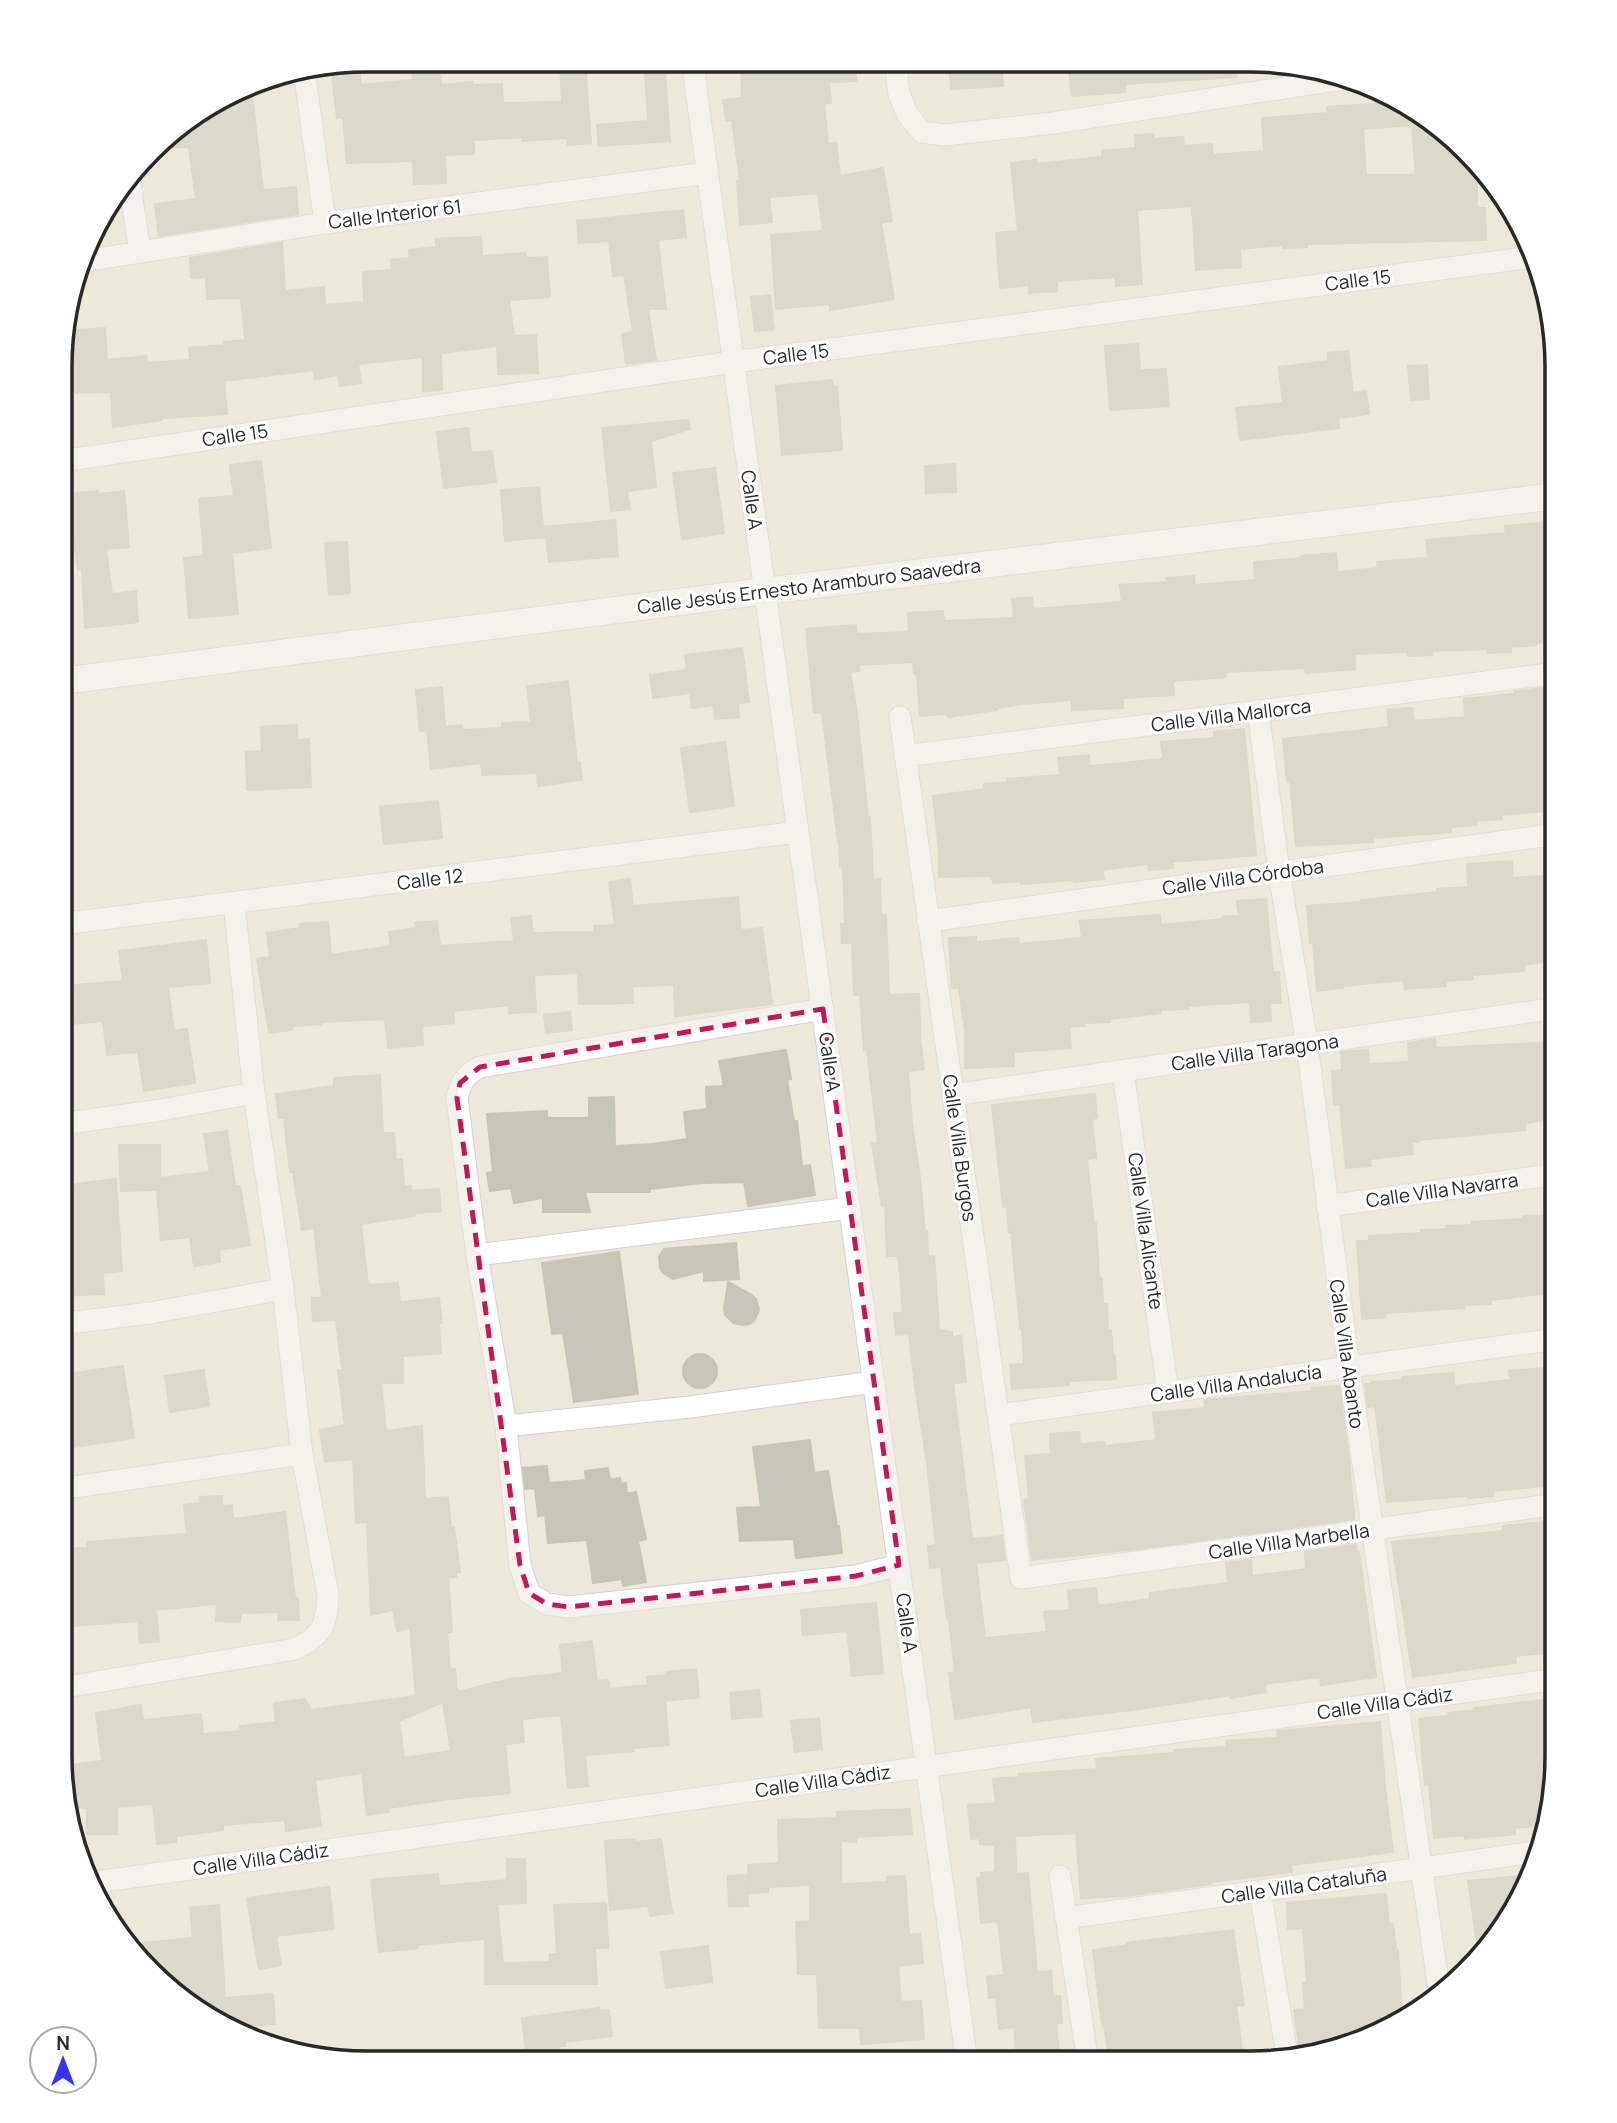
<svg xmlns="http://www.w3.org/2000/svg" width="1617" height="2123" font-family="Manrope,sans-serif">
<rect width="100%" height="100%" fill="#ede8da"/>
<path fill="#c8c5ba" stroke="#c8c5b4" stroke-width="2" fill-rule="evenodd" d="M358,61L361,85L413,80L412,63L439,61L441,85L472,82L473,85L502,84L503,103L562,102L560,64L585,63L591,143L568,145L567,138L522,141V137L474,140V154L445,155L446,183L414,184L413,161L347,163L343,117L337,118L331,65Z
M741,61H855L856,81L829,82L831,103L824,104L828,143H836L840,176L883,168L892,221L881,223L894,299L830,310V304L776,309L771,235L823,231L818,193L769,197L772,222L740,225L737,181H740L732,120L726,121L723,100L742,98Z
M949,61H1001L1003,86L951,89Z
M1068,62H1235L1236,77L1125,84V92L1072,96Z
M665,72L670,141L599,146L597,125L648,121L645,74Z
M251,86L263,190L296,187L298,214L159,236L155,204L196,199L189,147L154,148L164,135Z
M1401,102L1437,123L1477,171V208H1485L1486,240L1307,244V247L1283,248V245L1240,249L1241,267L1196,270L1192,206L1137,210L1142,284L1116,286L1115,277L1057,281V291L1029,293V285L1000,288L996,233L1018,231L1011,163L1036,160V164L1102,157V151L1136,148L1135,135L1153,134L1154,139L1183,137L1184,146L1212,144L1213,155L1264,151L1262,118L1328,113L1327,107ZM1412,125L1416,175H1366L1363,129Z
M683,210L686,237L658,240L666,309H648L656,360L626,364L622,334L633,332L624,275L613,276L609,241L579,243L577,221Z
M481,237L482,256L525,253L526,258L547,257L550,297L509,300L514,336L536,335L538,373L498,374L497,346L441,353L442,390L423,391V357L358,364L361,383L340,386L338,375L315,379L314,370L224,381L227,414L162,418V420L113,427L111,392L62,393V366H65L64,349L77,348L76,330L105,328L107,360L146,356L147,363L190,360L189,348L225,345L224,342L245,340L241,298L207,299L206,277L191,278L190,258L282,243L285,291L324,287L325,305L364,302L363,272L392,270L391,260L410,258L409,250L436,247V239Z
M770,295L774,329L755,331L751,297Z
M1138,344L1140,370L1166,369L1169,406L1110,410L1105,346Z
M1348,351L1353,393L1366,391L1369,414L1338,418L1339,428L1240,440L1236,408L1283,403L1279,367L1328,361V353Z
M1427,365L1429,399L1411,400L1408,366Z
M832,380L833,387L837,386L842,450L782,455L776,386Z
M688,420L690,429L651,441L656,487L627,491L630,509L611,511L602,428Z
M468,428L471,453L492,451L496,482L444,488L437,432Z
M261,461L271,548L232,553L238,614L189,618L184,558L204,556L199,499L234,496L230,465Z
M955,464L956,492L926,493L925,466Z
M715,468L724,533L682,539L673,473Z
M539,487L544,537L505,541L501,490Z
M98,491V494L124,491L129,547L106,549L112,594L136,591L138,622L85,628L82,569L78,570L68,494Z
M615,520L618,556L549,562L545,527Z
M1557,521V641L1536,643V645L1510,647L1511,652L1488,653L1487,649L1432,651L1433,655L1408,656L1407,652L1355,654V669L1306,673L1305,668L1225,672L1226,677L1173,681L1174,695L1123,698V708L1072,710V700L1021,704L997,708V710L948,717V714L920,716L917,674H914L913,662L859,665V671L850,672L857,713L868,817H870L873,880L880,879L881,915H886L889,995L919,994L920,1038L924,1069L908,1071L912,1124L920,1178L925,1231H927L928,1257L934,1256L939,1330L952,1332V1337L961,1336L966,1382L953,1383L972,1539L1002,1536L1005,1560L976,1563L985,1638L1047,1632L1044,1612L1070,1610L1068,1591L1096,1588L1098,1606L1150,1599V1593L1228,1583L1226,1563L1251,1560L1252,1576L1306,1569L1305,1552L1356,1545L1357,1552H1359L1376,1677L1321,1685L1320,1677L1265,1684L1266,1692L1231,1698V1695L1140,1709L1033,1722L1031,1707L955,1719L949,1673L955,1672L949,1619H947L941,1567L930,1568L928,1546L936,1545L927,1463L915,1386L909,1334L896,1335L894,1313H903L900,1274L898,1256H887L885,1205L882,1206L872,1143H878L867,1050H864L860,994L854,995L852,943H842L841,924H845L843,866L840,867L839,842H838L822,712L814,713L806,629L856,625L857,634L909,632L908,613L943,611L944,621L1014,618L1012,599L1032,597L1033,609L1122,602L1120,585L1167,582L1166,578L1194,576L1195,585L1255,580L1254,562L1301,558V556L1336,553L1338,572L1378,568L1377,562L1428,558L1426,540L1506,533L1505,526Z
M347,542L350,593L329,595L325,543Z
M742,648L749,702L738,703L739,717L715,719L713,705L692,708L690,693L653,698L650,675L687,670L685,655Z
M568,681L577,762H580L582,780L538,786L537,773L482,775L481,763L431,769L427,730L420,731L416,690L442,687L445,727L462,725L463,730L502,728V723L531,722L527,686Z
M1557,686V810L1502,815V819L1476,821V825L1450,827L1451,832L1373,838V842L1296,846L1290,781L1287,782L1283,739L1389,727L1387,710L1412,708L1414,721L1465,717L1464,699L1514,694V692Z
M297,725V740L309,739L311,787L247,790L246,752L262,751L261,727Z
M1244,729L1256,855L1172,862L1173,868L1149,870L1148,864L1102,870L1104,879L1074,882V880L1021,884L1020,881L993,883L992,876L939,877V851L933,796L984,789V784L1008,782L1007,779L1060,775L1058,758L1089,755L1090,766L1163,759L1161,742L1214,738V732Z
M725,742L734,806L690,812L681,748Z
M438,801L442,838L384,844L380,807Z
M1512,861L1513,878L1557,875V960L1524,965V971L1472,975L1473,979L1446,981V986L1405,989L1404,980L1342,986L1343,988L1317,991L1313,943H1310L1307,906L1362,902L1361,900L1437,892V889L1468,887L1467,864Z
M630,879L633,906L738,897L741,930L762,928L772,1004L675,1016L674,985L632,986L633,1003L579,1004L578,973L534,975L536,1012L509,1013V1005L453,1011L454,1023L422,1026L423,1045L388,1048L385,1019L321,1022V1024L291,1026L292,1030L269,1033L257,959L270,957L267,933L300,928V924L328,922L331,955L391,946L389,932L416,928L415,923L437,921L440,946L514,941L511,918L531,916L533,933L594,932V926L615,925L609,882Z
M1266,899L1273,972H1279L1281,1003H1270L1271,1021L1251,1022L1250,1002L1188,1006V1009L1161,1010V1013L1110,1019V1022L1084,1023V1026L1069,1027L1071,1048L1014,1052V1066L965,1068V1031L959,988H952L949,938L976,937V942L1018,938L1019,944L1082,938L1080,921L1160,915L1161,925L1223,919V917L1239,916L1237,901Z
M206,940L210,983L168,987L174,1031L187,1029L195,1083L144,1091L138,1052L107,1055L103,1021L61,1025V990L66,989L65,986L123,981L119,951Z
M570,1012L572,1030L546,1033L544,1015Z
M1435,1039L1436,1048L1557,1042V1118L1525,1123V1130L1419,1140V1142H1412L1413,1154L1370,1159L1371,1166L1346,1168L1340,1105H1334L1332,1071L1342,1070L1341,1052L1368,1050L1369,1064L1409,1062L1408,1043Z
M786,1050L791,1079L787,1080L794,1121H797L802,1166L810,1165L815,1195L748,1206L744,1182L702,1183L650,1189V1192H585L590,1212H543V1198L514,1203L511,1188L490,1191L487,1173L493,1172L487,1114L547,1111V1118H589V1098L614,1097L615,1146L653,1144L687,1139L684,1112L707,1109L706,1087L724,1086L719,1061Z
M380,1075L383,1133H394L396,1159H402L404,1187L411,1186V1191L439,1189L441,1211L415,1213V1216L361,1224L368,1285L398,1283L400,1302L439,1298L442,1323L439,1324L441,1353L403,1356V1383H381L386,1431L422,1426L425,1499L448,1497L451,1528L454,1527L460,1572H456V1577H448L452,1632L447,1633L450,1670L455,1669L457,1692L510,1679L563,1673L560,1645L592,1641L597,1681L608,1680L610,1689L648,1685L647,1677L666,1675V1672L696,1669L699,1697L665,1701L669,1745L634,1748V1751L585,1755L588,1786L568,1788L561,1715L522,1719L524,1742L505,1744L510,1793L450,1799L388,1808L389,1812L367,1815L362,1773L315,1780L321,1826L286,1831L285,1820L223,1825V1830L176,1836V1842L157,1844L153,1804L117,1807V1834H87V1808L71,1807L62,1766L102,1761L96,1713L141,1705L143,1720L201,1714L203,1734L241,1731L240,1726L276,1722L274,1703L305,1699L311,1710L416,1696L410,1628L397,1631L393,1610L371,1615L367,1522L356,1523L353,1459L325,1462L320,1430L345,1425L338,1370H342L336,1320L313,1321L312,1298H322L314,1228L302,1230L293,1172H290L284,1118H279L276,1094L334,1086V1078ZM443,1702L451,1751L404,1758L399,1721Z
M1095,1094L1097,1118L1092,1119L1096,1158L1087,1159L1094,1224L1096,1223L1099,1278H1102L1103,1304H1107L1108,1330H1111L1113,1356H1115L1116,1379L1069,1381V1385L1012,1389L1010,1365L1024,1364L1022,1328H1020L1011,1232H1009L1007,1206L1003,1207L992,1105Z
M227,1131L235,1186H240L250,1245L219,1250L220,1262L194,1266L190,1237L161,1240L157,1190L121,1191L119,1145H160V1178L210,1172L204,1134Z
M116,1179L122,1271L103,1273L104,1294L60,1296L61,1186Z
M1557,1215V1292L1491,1300V1304L1464,1305V1308L1386,1313V1317L1362,1319L1357,1241H1369V1236L1422,1233L1421,1230L1447,1229L1446,1226L1472,1225V1222L1523,1219V1216Z
M736,1243L739,1279L704,1281V1271L673,1279L663,1273L660,1268L659,1257L664,1249Z
M619,1252L638,1394L574,1402L563,1333L552,1334L542,1263Z
M728,1282L752,1295L756,1299L759,1310L754,1321L749,1324L744,1325L733,1323L725,1315L724,1309Z
M683 1371a17 17 0 1 1 34 0a17 17 0 1 1-34 0Z
M123,1366L134,1438L60,1449V1375Z
M1557,1367V1461L1542,1463L1544,1486L1493,1491V1496L1468,1498V1496L1387,1502L1375,1406L1368,1407L1365,1384H1371V1382L1403,1380V1377L1453,1373L1454,1386L1510,1380L1509,1371Z
M204,1370L209,1406L170,1412L165,1376Z
M1339,1386L1349,1459L1354,1519L1138,1549L1032,1560L1024,1500L1029,1499L1025,1456L1051,1454L1050,1434L1079,1432L1080,1444L1104,1442L1105,1446L1156,1440L1153,1413L1205,1408L1204,1400L1312,1391V1388Z
M810,1440L814,1473L828,1471L837,1526H839L842,1553L796,1558L794,1539L740,1541L737,1508L761,1507L753,1447Z
M547,1466L549,1483L586,1480L585,1471L608,1468L610,1480L620,1478L621,1484L626,1483L627,1494L636,1492L646,1539L638,1541L646,1582L623,1586L622,1579L593,1583L587,1540L548,1543L545,1515L538,1516L535,1488L525,1489L523,1468Z
M222,1496V1506L232,1505L233,1519L285,1512L295,1598H298L299,1620H278V1612L241,1613L240,1622L216,1621L217,1604L156,1610L159,1641L140,1643L138,1621L60,1627V1557H62V1549L87,1548V1542L187,1534L184,1505L201,1503L200,1497Z
M1557,1521V1650L1544,1651V1653L1515,1656L1516,1663L1413,1677L1392,1542L1503,1531V1526Z
M876,1603L883,1673L852,1676L847,1631L803,1635L801,1610Z
M759,1690L762,1716L732,1719L730,1693Z
M1552,1699L1553,1712L1557,1711V1777L1547,1825L1515,1828V1834L1465,1839V1835L1434,1838L1429,1784L1425,1785L1419,1719L1449,1716L1448,1713L1474,1710V1708Z
M819,1718L822,1749L795,1752L791,1721Z
M1380,1722L1385,1788L1393,1852L1291,1865L1292,1872L1210,1882L1211,1884L1125,1896L1081,1898L1076,1833L1015,1836L1016,1874L1028,1873L1037,1972L1051,1971L1053,1997L1060,1996L1062,2023H1056L1060,2063H1017L1014,2027L999,2029L996,1997L989,1998L987,1977L1004,1975L998,1921L981,1923L977,1878L981,1877V1873L995,1872V1845L980,1844V1838L971,1839L968,1805L996,1803L993,1779L1019,1777V1774L1097,1769L1096,1759L1174,1753V1750L1226,1747V1741L1278,1738L1277,1731Z
M910,1809L912,1834L856,1837V1842L841,1841V1884L887,1882V1877L905,1876L909,1935L920,1934L923,1963L898,1966L901,2002L921,2001L924,2039L861,2044L860,2028H819L817,1974H798L796,1922L810,1921V1885L768,1887V1892L749,1893L748,1865L779,1863L778,1820L837,1818V1812Z
M635,1839V1842L661,1839L672,1913L650,1916L648,1906L610,1910L605,1841Z
M507,1859H525L526,1903L497,1904L503,1963L550,1962V1954H557L554,1905L606,1903L608,1948H595L597,1984H485V1939L418,1945V1948L379,1952L371,1880L438,1874L439,1886L507,1880Z
M747,1875L748,1906H729L728,1876Z
M1531,1875L1506,1927L1479,1958L1468,1881Z
M329,1887L334,1929L276,1936L281,1965L259,1969L247,1898Z
M1386,1894L1389,1924H1393L1396,1950H1398L1402,2022L1387,2032L1300,2052L1294,2010L1305,2009L1303,1983H1307L1303,1928L1288,1929L1287,1903Z
M219,1905L225,1998L273,1994L275,2024L248,2026L249,2032L199,2013L198,2001L184,2002L134,1957L132,1944L193,1938L190,1908Z
M1233,1930L1244,2005L1236,2006L1244,2063H1110L1104,2026H1102L1093,1950L1127,1945V1943Z
M708,1946L712,1982L666,1988L661,1952Z
M599,2008V2011L609,2010L612,2036L565,2042L566,2046H559L561,2062L527,2061L522,2018Z"/>
<g fill="none" stroke-linecap="round" stroke-linejoin="round">
<g stroke="#d0cfe3" stroke-width="23">
<path id="minor" d="M692,60L967,2063
M895,61L899,94L907,114L922,132L945,135L1053,123L1349,78
M1293,63L1296,86
M304,70L325,223
M129,178L140,252
M84,261L325,223L707,173
M62,461L733,362L1532,257
M1258,711L1279,872L1307,1044L1349,1367L1440,1996
M900,717L1021,1578L1557,1504
M905,756L1557,673
M928,921L1557,834
M61,924L798,832
M823,1009L480,1067C465,1075 461,1082 457,1098L477,1255L506,1426L520,1565L529,1593L547,1604L569,1607L856,1576L899,1565
M1123,1071L1168,1392
M953,1095L1557,1008
M61,1124L161,1110L254,1093
M1327,1206L1557,1174
M477,1255L850,1208
M60,1324L150,1313L283,1289
M998,1415L1557,1339
M506,1426L690,1407L874,1382
M60,1489L302,1454
M60,1688L295,1649C324,1635 326,1625 328,1595L302,1454L283,1289L254,1093L234,903
M1060,1876L1088,2063
M89,1883L1557,1679
M1260,1891L1287,2055
M1066,1918L1542,1851"/>
</g>
<g stroke="#d0cfe3" stroke-width="28">
<path id="tertiary" d="M62,681L765,591L1557,496"/>
</g>
<use href="#minor" stroke="#fff" stroke-width="21"/>
<use href="#tertiary" stroke="#fff" stroke-width="26"/>
</g>
<path d="M0 0H1617V2123H0ZM823,1009L899,1565L856,1576L569,1607L547,1604L529,1593L520,1565L457,1098L460,1083L480,1067Z" fill="#ede8da" fill-opacity=".55" fill-rule="evenodd"/>
<path fill="none" stroke="#c2185b" stroke-width="5" stroke-dasharray="14 9" stroke-linejoin="round" d="M823,1009L899,1565L856,1576L569,1607L547,1604L529,1593L520,1565L457,1098L460,1083L480,1067Z"/>
<g text-anchor="middle" dominant-baseline="central" stroke-width="6" stroke-linejoin="round" paint-order="stroke">
<g font-size="19" fill="#292929" stroke="#fff">
<text transform="translate(395 214) rotate(-7)">Calle Interior 61</text>
<text transform="translate(1358 280) rotate(-7)">Calle 15</text>
<text transform="translate(796 354) rotate(-7)">Calle 15</text>
<text transform="translate(235 435) rotate(-8)">Calle 15</text>
<text transform="translate(752 500) rotate(82)">Calle A</text>
<text transform="translate(809 586) rotate(-7)">Calle Jesús Ernesto Aramburo Saavedra</text>
<text transform="translate(1231 715) rotate(-7)">Calle Villa Mallorca</text>
<text transform="translate(1243 877) rotate(-8)">Calle Villa Córdoba</text>
<text transform="translate(430 879) rotate(-7)">Calle 12</text>
<text transform="translate(1255 1052) rotate(-8)">Calle Villa Taragona</text>
<text transform="translate(830 1062) rotate(82)">Calle A</text>
<text transform="translate(960 1148) rotate(82)">Calle Villa Burgos</text>
<text transform="translate(1442 1190) rotate(-8)">Calle Villa Navarra</text>
<text transform="translate(1146 1231) rotate(82)">Calle Villa Alicante</text>
<text transform="translate(1347 1354) rotate(82)">Calle Villa Abanto</text>
<text transform="translate(1236 1383) rotate(-8)">Calle Villa Andalucía</text>
<text transform="translate(1289 1541) rotate(-8)">Calle Villa Marbella</text>
<text transform="translate(907 1623) rotate(82)">Calle A</text>
<text transform="translate(1385 1703) rotate(-8)">Calle Villa Cádiz</text>
<text transform="translate(823 1781) rotate(-8)">Calle Villa Cádiz</text>
<text transform="translate(261 1859) rotate(-8)">Calle Villa Cádiz</text>
<text transform="translate(1304 1885) rotate(-8)">Calle Villa Cataluña</text>
</g>
</g>
<path d="M0 0H1617V2123H0ZM367 72H1250A295 295 0 0 1 1545 367V1756A295 295 0 0 1 1250 2051H367A295 295 0 0 1 72 1756V367A295 295 0 0 1 367 72Z" fill="#fff" fill-rule="evenodd"/>
<path fill="none" stroke="#292929" stroke-width="3.5" d="M367 72H1250A295 295 0 0 1 1545 367V1756A295 295 0 0 1 1250 2051H367A295 295 0 0 1 72 1756V367A295 295 0 0 1 367 72Z"/>
<g transform="translate(63 2060)"><circle r="33" fill="#ffffff" stroke="#a9a9a9" stroke-width="2"/>
<path d="M0-5L12 26L0 18L-12 26Z" fill="#3635ff"/>
<text y="-10" font-size="19" font-weight="bold" text-anchor="middle" fill="#292929">N</text>
</g>
</svg>
